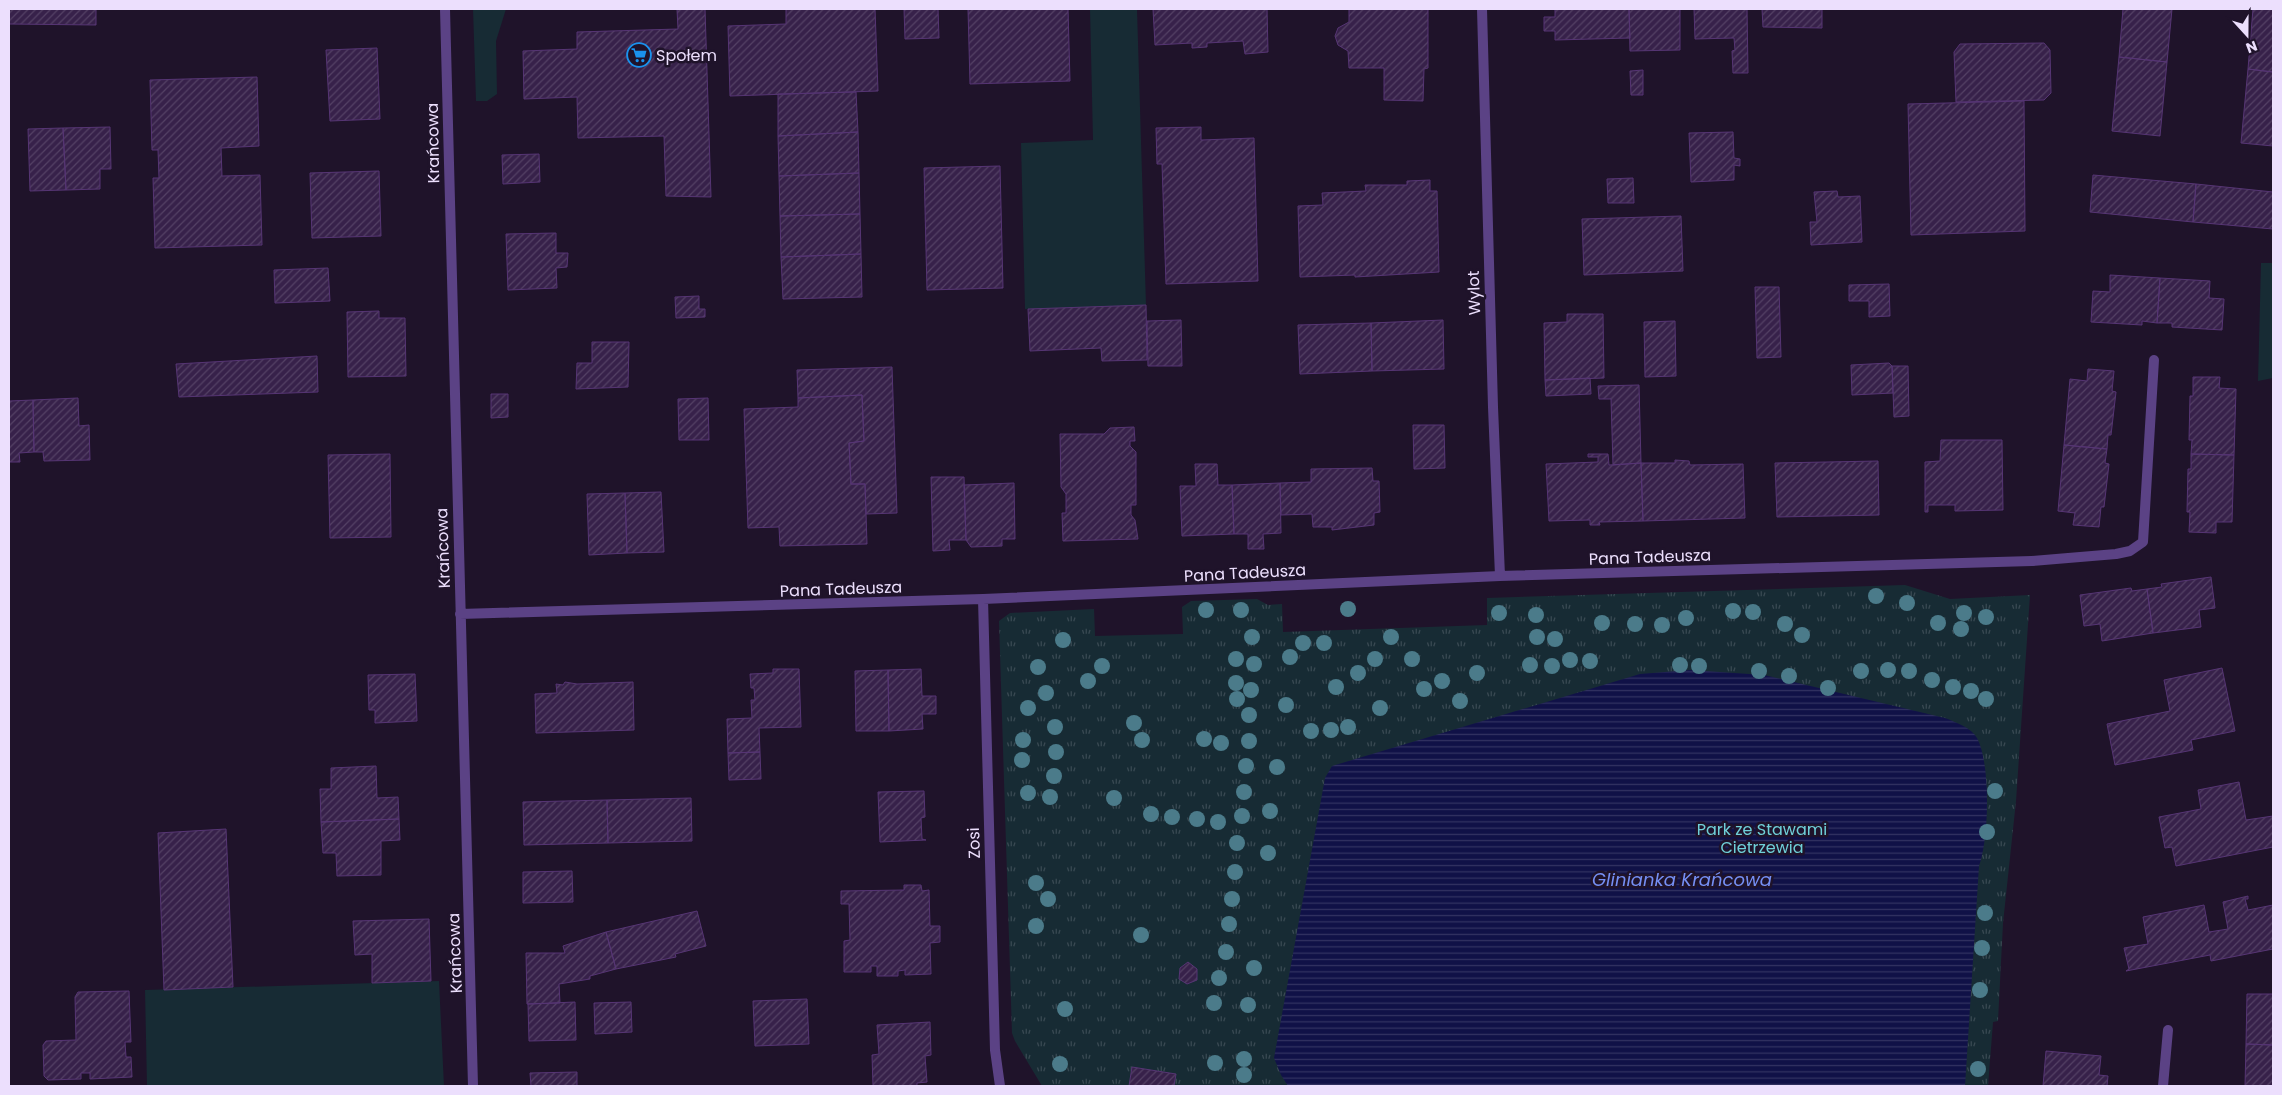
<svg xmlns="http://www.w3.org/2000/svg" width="2282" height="1095" font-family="Poppins,sans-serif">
<defs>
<pattern id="park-tufts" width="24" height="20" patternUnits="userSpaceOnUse" patternTransform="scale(1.25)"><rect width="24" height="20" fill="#172b34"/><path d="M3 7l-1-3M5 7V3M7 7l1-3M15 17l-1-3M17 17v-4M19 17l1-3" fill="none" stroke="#394952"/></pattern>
<pattern id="water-rules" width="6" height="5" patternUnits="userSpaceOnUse" patternTransform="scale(1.25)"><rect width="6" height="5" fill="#101147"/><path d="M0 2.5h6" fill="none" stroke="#333362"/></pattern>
<pattern id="building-hatch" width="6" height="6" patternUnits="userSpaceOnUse" patternTransform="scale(1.25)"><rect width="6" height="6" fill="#37214a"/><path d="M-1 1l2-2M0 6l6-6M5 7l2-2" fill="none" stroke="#544165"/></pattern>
</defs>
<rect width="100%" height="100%" fill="#1f132a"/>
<path fill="#172b34" d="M473,9H506L496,41L497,94L487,101H476Z
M1090,9H1137L1146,305L1025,309L1021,143L1093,140Z
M2261,263H2273V378L2258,381Z
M439,981L444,1086H147L145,990Z"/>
<path fill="url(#park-tufts)" d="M1905,585L1950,599L2030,595L2016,801L2003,923L1998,1021L1993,1022L1988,1086H1042L1015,1041L1012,1033L999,621L1010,613L1094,609L1095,636L1183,634L1182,607L1191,601L1257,599L1268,605L1282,604L1283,632L1487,625V598Z"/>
<path fill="url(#water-rules)" d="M1690,670L1764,675L1945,718C1955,722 1972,728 1977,738C1991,764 1989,839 1979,866L1965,1086H1288L1281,1075L1274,1058L1325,778L1332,766L1640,674Z"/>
<path fill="url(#building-hatch)" stroke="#563574" d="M9,9H96V25L9,24Z
M677,9H705L711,197L666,196L664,136L578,138L577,97L524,99L523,51L577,49V32L678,29Z
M786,9H875L878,91L730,96L728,26L786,24Z
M904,9H938L939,38L905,39Z
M968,9H1068L1070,81L970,84Z
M1153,9H1267L1268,52L1245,54L1243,41L1207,43V47L1192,48V43L1155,45Z
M1349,9H1428V68L1424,69L1423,101L1384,100V68H1349L1348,51L1338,45L1335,36L1338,28L1349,22Z
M1555,9H1629L1630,38L1555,40V31H1544V17H1555Z
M1629,9H1680V50L1630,51Z
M1694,9H1747L1748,73H1733L1732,51L1735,50L1734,38L1695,39Z
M1762,9H1822V28L1763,27Z
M2123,9H2172L2167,62L2119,57Z
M2253,9H2273V72L2248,69Z
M2044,43L2050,50L2051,93L2044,100L1956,102L1954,52L1960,44Z
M377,48L380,119L330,121L326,50Z
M2119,57L2167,62L2160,136L2112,131Z
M2248,69L2273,72V146L2241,143Z
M1643,70V95H1631L1630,71Z
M257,77L259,146L221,148L222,176L260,175L262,245L155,248L153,178H159L158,150H152L150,80Z
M856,92L858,132L778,136V94Z
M2024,101L2025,231L1911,235L1908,104Z
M110,127L111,169H100V189L66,190L63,128Z
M1201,127V140L1254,138L1258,281L1166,284L1162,164H1157L1156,128Z
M63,128L66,190L30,191L28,129Z
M858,132L859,173L779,176L778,136Z
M1733,132L1734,158L1740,159V166L1734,165V180L1691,182L1689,133Z
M539,154L540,182L503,184L502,155Z
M1000,166L1003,288L927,290L924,168Z
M379,171L381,236L312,238L310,173Z
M859,173L860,214L780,216L779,176Z
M2093,175L2196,184L2193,222L2090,212Z
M1633,178L1634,203H1608L1607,179Z
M1430,180V191H1437L1439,272L1355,277V275L1300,277L1298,206L1323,205L1322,193L1366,191L1365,185H1407V181Z
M2196,184L2273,192V229L2193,222Z
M1837,191L1838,197L1860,196L1862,242L1811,245L1810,222H1817L1814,192Z
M860,214L861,254L781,257L780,216Z
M1681,216L1683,271L1584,275L1582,219Z
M556,233V253H568L567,267L556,268L557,288L508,290L506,234Z
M861,254L862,297L783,299L781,257Z
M328,268L330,301L275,303L274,270Z
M2110,275L2160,278L2157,323L2142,321V325L2091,322L2093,291L2110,292Z
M2160,278L2210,281L2209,298L2224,299L2222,330L2172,327V323H2157Z
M1889,284L1890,316L1869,317V301H1849V285Z
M1755,287H1779L1781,357L1757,358Z
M699,296V309H705V317L676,318L675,297Z
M1146,305L1147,360L1102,361L1101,348L1030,351L1028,309Z
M379,311V318H405L406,376L348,377L347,312Z
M1567,314H1603L1604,378L1545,380L1544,323L1567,322Z
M1181,320L1182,366H1148L1147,321Z
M1443,320L1444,369L1372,371L1371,323Z
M1675,321L1676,376L1645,377L1644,322Z
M1371,323L1372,371L1300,374L1298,325Z
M592,342H629L628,387L576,389L577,363H592Z
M317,356L318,392L179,397L176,364Z
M1889,363L1892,366L1893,393L1852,395L1851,365Z
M1892,366H1908L1909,416L1894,417Z
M892,367L897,513L866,514L865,484H851L849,443L864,441L862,395L798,398L797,370Z
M2088,369L2114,371L2112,391L2116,392L2111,435H2108L2107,449L2064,445L2070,379L2087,381Z
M2193,377H2220L2219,388L2236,389L2234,455L2191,454L2192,440H2189L2190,396H2193Z
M1590,378L1591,394L1546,396L1545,380Z
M1639,385L1641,463L1613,465L1611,399H1599L1598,386Z
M491,394H508V417L491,418Z
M862,395L864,441L849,443L851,484H865L867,544L780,546L779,527L748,528L744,409L798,407V398Z
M78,398L79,426L89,425L90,460L44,461L43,452H34L33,400Z
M708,398L709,440H679L678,399Z
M33,400L34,452L19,453L20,462H9V401Z
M1413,425H1444L1445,468L1414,469Z
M1134,427L1135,441H1130V446L1136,452V505H1131V515L1135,520L1138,539L1063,541L1062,513H1066V494L1061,487L1060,434H1104L1110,428Z
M1941,440H2002L2003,510L1955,511V505H1928V512H1925V462L1940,461Z
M2064,445L2107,449L2105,463L2109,464L2104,507H2101L2099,527L2073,525L2075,513L2058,511Z
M390,454L391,537L330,538L328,455Z
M1588,454H1608L1609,465L1641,463L1643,521L1599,522L1600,525H1590V520L1549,521L1546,464L1598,462V457H1588Z
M2191,454L2234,455L2232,522H2216V533L2189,532L2190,512H2187L2188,469H2191Z
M1675,460L1689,461L1690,465L1743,464L1745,518L1643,521L1641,463H1675Z
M1878,461L1879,515L1777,517L1775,463Z
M1195,464H1217L1218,485H1232L1234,534L1182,536L1180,486H1196Z
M1372,468L1373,481H1379L1380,512L1374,513V525L1332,530V527H1313L1312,514L1281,515L1280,483L1311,482V469Z
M931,477H964L966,540H949L950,550L933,551Z
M1014,483L1015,539H1002V546L971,547L966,540L964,485Z
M1280,483L1281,533L1263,534L1264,549H1248V534H1234L1232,485Z
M661,492L664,552L627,553L625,493Z
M625,493L627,553L589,555L587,494Z
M2211,577L2215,608L2199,610L2201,627L2153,633L2147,589L2162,587L2161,584Z
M2131,588L2132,591L2147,589L2153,633L2102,641L2100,624L2084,626L2080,595Z
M2222,668L2235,731L2191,740L2193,750L2115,765L2107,724L2170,711L2164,680Z
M773,669H799L801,727L759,728L760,752L728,753L727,719L752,718L751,700H755L754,688H751L750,674L773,673Z
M921,669L922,696H936V714H922L923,729L889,731L888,670Z
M888,670L889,731H856L855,671Z
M415,674L417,721L375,723V710H369L368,675Z
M565,682L577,684L633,682L634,730L536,733L535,694L557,693L556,684L563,685Z
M760,752L761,779L729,780L728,753Z
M376,766L377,798L398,797L399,819L321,822L320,789H331V768Z
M2239,782L2246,820L2273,816V847L2176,866L2172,847L2165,848L2159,817L2201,809L2198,790Z
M924,791L925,817L921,818L922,839L926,840L880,842L878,792Z
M691,798L692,841L608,843L607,800Z
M607,800L608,843L524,845L523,802Z
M399,819L400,840L381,841V875L337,876L336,853H323L321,822Z
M226,829L233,987L164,990L158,833Z
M572,871L573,902L523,903V872Z
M904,885H921L922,891L929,890L930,926H940V942L930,943L931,974L905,975V970L898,971V976H877V966H871V972H844V941L850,940L849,904H841V891L904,890Z
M2248,896V899H2245L2248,910L2273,905V949L2211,961L2210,955L2126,971L2129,969L2124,948L2148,944L2143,917L2204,905L2209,932L2228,929L2223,902Z
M697,911L706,946L675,954L676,957L616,969L606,932Z
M429,919L431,981L372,983V954L355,955L353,921Z
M606,932L616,969L590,976V979L559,984L560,1003L527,1004L526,953H565L563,946Z
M1188,962L1197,969V980L1187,984L1179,979L1180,968Z
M129,991L131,1042H125L126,1057H131L132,1077L90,1079V1073H81V1079L48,1080L44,1076L43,1045L46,1041L76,1040L75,997L78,992Z
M2247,994H2273V1045L2246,1044Z
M807,999L809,1044L755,1046L753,1001Z
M575,1002L576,1040L529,1041L528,1004Z
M631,1002L632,1032L595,1034L594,1003Z
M930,1022L931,1055L925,1056L927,1082L917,1083V1086H873L872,1055L879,1054L877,1025Z
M2246,1044L2273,1045V1086H2245Z
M2046,1051L2101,1056L2099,1075L2108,1076L2107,1086H2043Z
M1132,1067L1176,1074L1174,1086H1129Z
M577,1072V1086H531L530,1073Z"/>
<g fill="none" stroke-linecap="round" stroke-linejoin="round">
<path stroke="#5b4285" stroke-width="10" d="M2032,561L2116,554L2130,551L2143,542L2154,360"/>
<path stroke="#5b4285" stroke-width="10" d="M445,9L473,1086
M1482,9L1493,407L1500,576
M983,599L995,1050L1000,1086
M460,614L983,599L1500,576L2032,561
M2163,1086L2168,1030"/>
</g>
<g fill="#4b7b8a">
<circle cx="1876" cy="596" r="8"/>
<circle cx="1907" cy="603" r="8"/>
<circle cx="1348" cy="609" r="8"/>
<circle cx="1206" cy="610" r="8"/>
<circle cx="1241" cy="610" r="8"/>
<circle cx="1733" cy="611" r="8"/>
<circle cx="1753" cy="612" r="8"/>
<circle cx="1499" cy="613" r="8"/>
<circle cx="1964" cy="613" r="8"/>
<circle cx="1536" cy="615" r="8"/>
<circle cx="1986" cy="617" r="8"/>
<circle cx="1686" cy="618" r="8"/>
<circle cx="1602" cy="623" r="8"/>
<circle cx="1938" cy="623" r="8"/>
<circle cx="1635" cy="624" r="8"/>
<circle cx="1785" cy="624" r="8"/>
<circle cx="1662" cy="625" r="8"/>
<circle cx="1961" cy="629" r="8"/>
<circle cx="1802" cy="635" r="8"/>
<circle cx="1252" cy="637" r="8"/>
<circle cx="1391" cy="637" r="8"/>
<circle cx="1537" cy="637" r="8"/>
<circle cx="1555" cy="639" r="8"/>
<circle cx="1063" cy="640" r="8"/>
<circle cx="1303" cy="643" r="8"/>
<circle cx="1324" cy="643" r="8"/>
<circle cx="1290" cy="657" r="8"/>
<circle cx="1236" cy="659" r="8"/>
<circle cx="1375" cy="659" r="8"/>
<circle cx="1412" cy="659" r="8"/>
<circle cx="1570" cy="660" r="8"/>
<circle cx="1590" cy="661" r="8"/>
<circle cx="1254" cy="664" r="8"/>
<circle cx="1530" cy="665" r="8"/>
<circle cx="1680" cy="665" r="8"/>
<circle cx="1102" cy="666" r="8"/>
<circle cx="1552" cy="666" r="8"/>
<circle cx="1699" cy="666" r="8"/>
<circle cx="1038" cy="667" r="8"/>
<circle cx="1888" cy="670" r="8"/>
<circle cx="1759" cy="671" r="8"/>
<circle cx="1861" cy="671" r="8"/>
<circle cx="1909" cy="671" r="8"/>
<circle cx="1358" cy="673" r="8"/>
<circle cx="1477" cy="673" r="8"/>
<circle cx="1789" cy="676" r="8"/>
<circle cx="1932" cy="680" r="8"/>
<circle cx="1088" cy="681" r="8"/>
<circle cx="1442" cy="681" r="8"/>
<circle cx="1236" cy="683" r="8"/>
<circle cx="1336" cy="687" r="8"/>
<circle cx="1953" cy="687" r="8"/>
<circle cx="1828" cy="688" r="8"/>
<circle cx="1424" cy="689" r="8"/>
<circle cx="1251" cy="690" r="8"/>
<circle cx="1971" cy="691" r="8"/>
<circle cx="1046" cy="693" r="8"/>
<circle cx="1237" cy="699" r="8"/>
<circle cx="1986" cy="699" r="8"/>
<circle cx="1460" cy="701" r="8"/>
<circle cx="1286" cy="705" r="8"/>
<circle cx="1028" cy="708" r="8"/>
<circle cx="1380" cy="708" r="8"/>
<circle cx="1249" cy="715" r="8"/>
<circle cx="1134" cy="723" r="8"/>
<circle cx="1055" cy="727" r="8"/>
<circle cx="1348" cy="727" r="8"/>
<circle cx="1331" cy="730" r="8"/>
<circle cx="1311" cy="731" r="8"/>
<circle cx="1204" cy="739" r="8"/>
<circle cx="1023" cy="740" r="8"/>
<circle cx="1142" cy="740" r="8"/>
<circle cx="1249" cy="741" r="8"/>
<circle cx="1221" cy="743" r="8"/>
<circle cx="1056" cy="752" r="8"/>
<circle cx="1022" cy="760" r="8"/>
<circle cx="1246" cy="766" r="8"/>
<circle cx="1277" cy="767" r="8"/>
<circle cx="1054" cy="776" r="8"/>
<circle cx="1995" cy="791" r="8"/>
<circle cx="1244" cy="792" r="8"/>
<circle cx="1028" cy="793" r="8"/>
<circle cx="1050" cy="797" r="8"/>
<circle cx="1114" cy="798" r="8"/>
<circle cx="1270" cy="811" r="8"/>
<circle cx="1151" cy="814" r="8"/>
<circle cx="1242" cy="816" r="8"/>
<circle cx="1172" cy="817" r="8"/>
<circle cx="1197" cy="819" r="8"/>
<circle cx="1218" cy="822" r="8"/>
<circle cx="1987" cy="832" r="8"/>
<circle cx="1237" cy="843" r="8"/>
<circle cx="1268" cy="853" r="8"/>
<circle cx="1235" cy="872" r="8"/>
<circle cx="1036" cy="883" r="8"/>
<circle cx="1048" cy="899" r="8"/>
<circle cx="1232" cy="899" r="8"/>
<circle cx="1985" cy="913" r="8"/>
<circle cx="1229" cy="924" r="8"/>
<circle cx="1036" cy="926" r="8"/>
<circle cx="1141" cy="935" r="8"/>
<circle cx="1982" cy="948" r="8"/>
<circle cx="1226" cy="952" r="8"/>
<circle cx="1254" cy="968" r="8"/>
<circle cx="1219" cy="978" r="8"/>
<circle cx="1980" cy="990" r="8"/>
<circle cx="1214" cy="1003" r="8"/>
<circle cx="1248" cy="1005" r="8"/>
<circle cx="1065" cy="1009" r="8"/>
<circle cx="1244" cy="1059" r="8"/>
<circle cx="1215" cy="1063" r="8"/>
<circle cx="1060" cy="1064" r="8"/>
<circle cx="1978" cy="1069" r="8"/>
<circle cx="1244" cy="1075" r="8"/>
</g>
<defs>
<g id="supermarket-ring" transform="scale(1.25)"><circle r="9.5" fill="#1f132a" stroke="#1a92ed" stroke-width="1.5"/><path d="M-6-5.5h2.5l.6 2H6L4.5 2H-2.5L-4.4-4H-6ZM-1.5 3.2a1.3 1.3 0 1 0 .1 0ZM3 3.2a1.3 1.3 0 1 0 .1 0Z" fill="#1a92ed"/></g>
</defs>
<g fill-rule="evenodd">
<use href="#supermarket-ring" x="639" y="55"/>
</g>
<g text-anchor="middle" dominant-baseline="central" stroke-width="5" stroke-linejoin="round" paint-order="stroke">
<g font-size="16" fill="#ecdffd" stroke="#1f132a" text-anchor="start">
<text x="656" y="55">Społem</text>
</g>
<g font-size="16" fill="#ecdffd" stroke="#1f132a">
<text transform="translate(433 143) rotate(-91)">Krańcowa</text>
<text transform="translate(1474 293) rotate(-92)">Wylot</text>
<text transform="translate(443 548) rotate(-92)">Krańcowa</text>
<text transform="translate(1650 557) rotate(-2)">Pana Tadeusza</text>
<text transform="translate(1245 573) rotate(-3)">Pana Tadeusza</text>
<text transform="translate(841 589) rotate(-2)">Pana Tadeusza</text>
<text transform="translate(974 843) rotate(-92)">Zosi</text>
<text transform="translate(455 953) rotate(-92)">Krańcowa</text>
</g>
<g font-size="16" fill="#6fd0d9" stroke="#1f132a">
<text x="1762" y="829">Park ze Stawami<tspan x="1762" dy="18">Cietrzewia</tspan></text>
</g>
<g font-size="18" font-style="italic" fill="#758ff4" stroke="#1f132a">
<text x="1682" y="879">Glinianka Krańcowa</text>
</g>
</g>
<rect width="2282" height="1095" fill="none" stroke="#ecdffd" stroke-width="20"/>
<g transform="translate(2247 35) rotate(159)" stroke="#1f132a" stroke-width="4" paint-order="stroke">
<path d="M0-4L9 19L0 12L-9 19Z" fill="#ecdffd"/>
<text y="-8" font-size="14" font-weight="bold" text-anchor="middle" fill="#ecdffd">N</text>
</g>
</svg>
